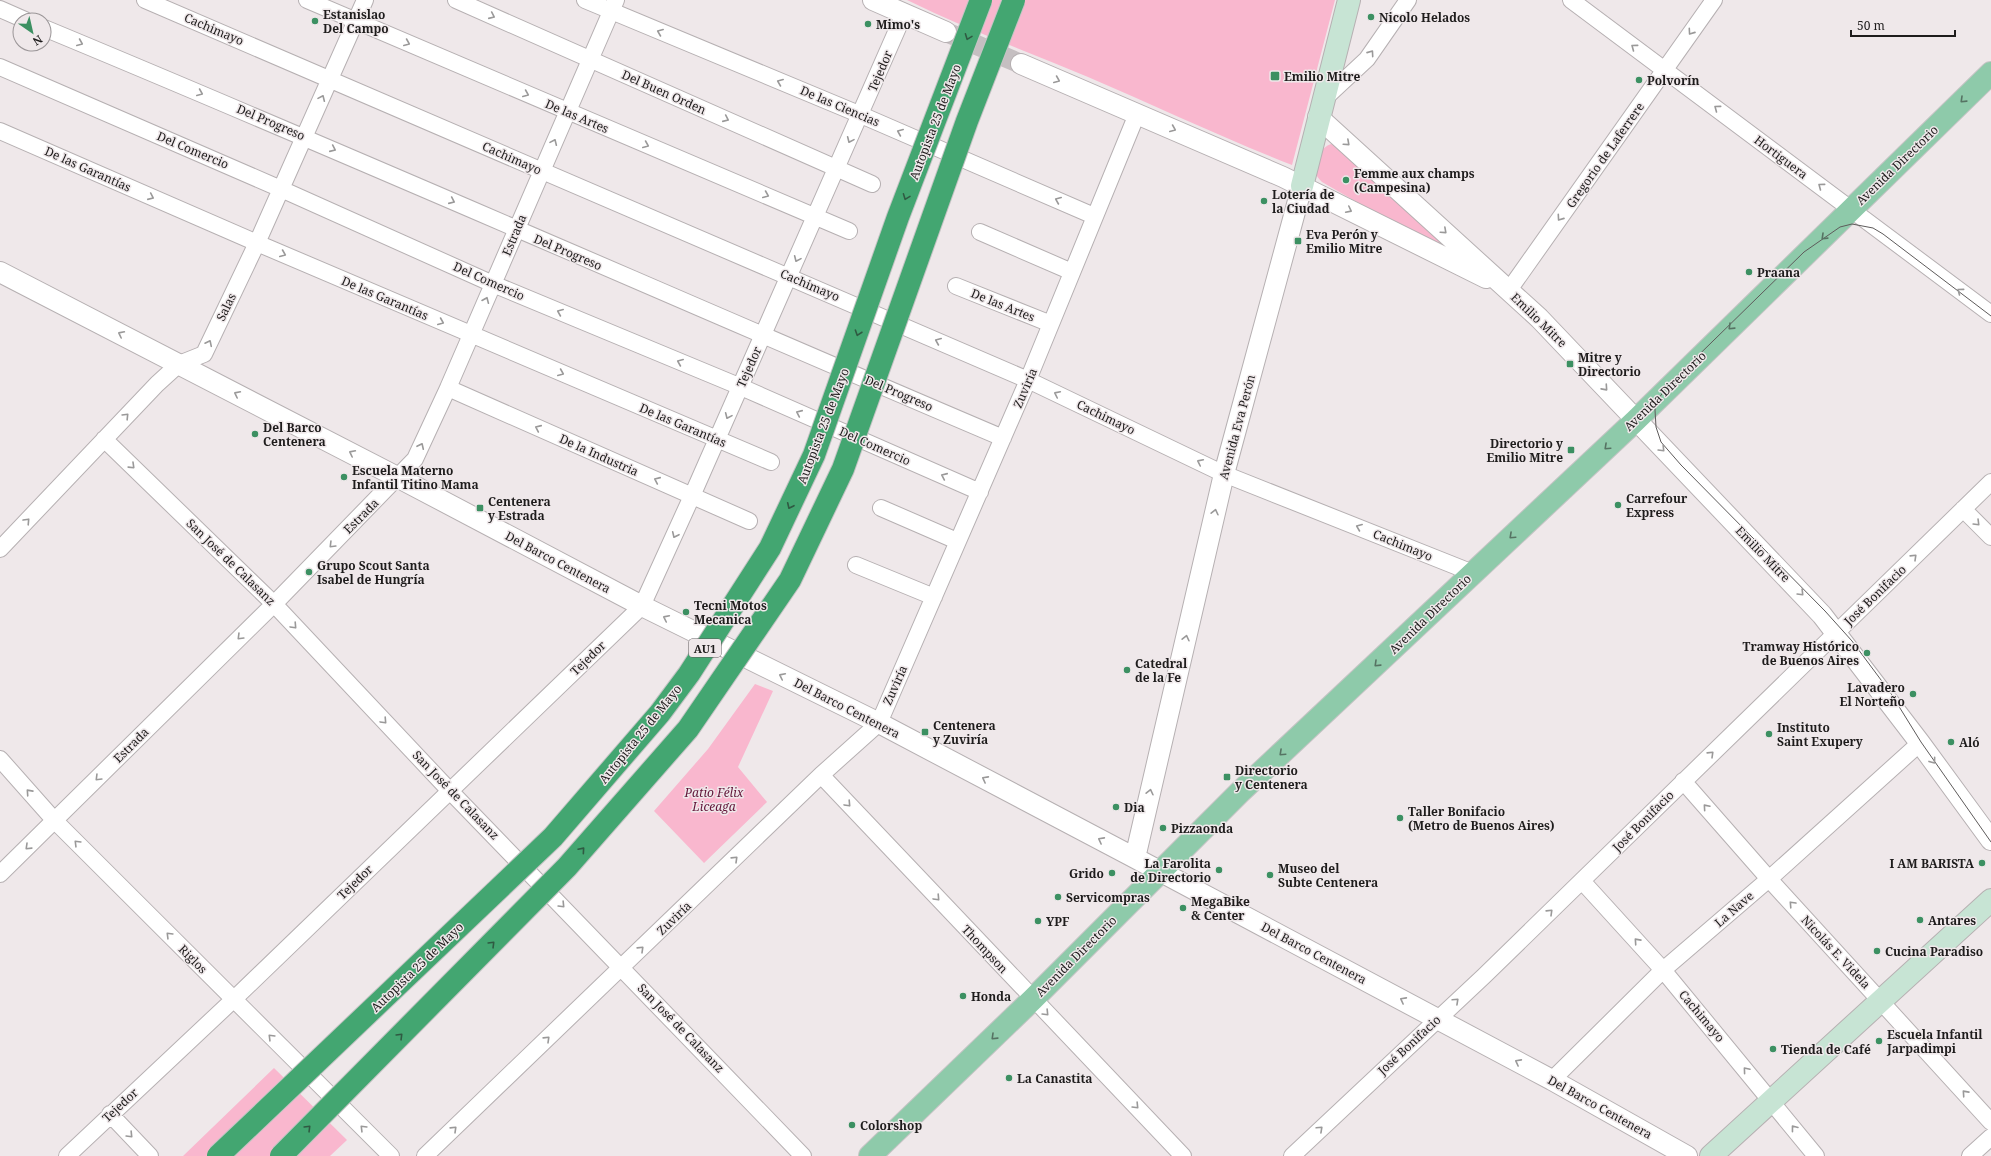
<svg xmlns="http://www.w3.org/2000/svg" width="1991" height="1156" font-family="'Noto Serif',serif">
<rect width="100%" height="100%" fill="#efe8ea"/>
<path fill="#f9b7ce" d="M907,0H1335L1292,165C1223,138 1156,106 1088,77C1028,52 966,29 907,0Z
M1331,144L1335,145L1489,278L1322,182C1319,179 1316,176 1315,171C1314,161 1321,147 1331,144Z
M755,684L773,691L738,767L767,802L704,863L654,811L708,749Z
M274,1068L347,1140L330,1156H183Z"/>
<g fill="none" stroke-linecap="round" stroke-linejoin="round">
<path stroke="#c5bfc1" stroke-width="20" stroke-dasharray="20 10" stroke-linecap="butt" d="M946,32L1021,64"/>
<g stroke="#b6b0b2" stroke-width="18">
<path id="minor" d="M145,0L1028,380L1224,474L1473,573
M307,0L849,231
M456,0L872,184
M585,0L861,115L1094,216
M1571,0L1991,314
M0,9L25,20
M44,28C365,161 683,302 1003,438
M0,67L281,189L493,284L741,387L980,492
M1323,100L1367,59L1408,0
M0,131L257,243L771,462
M980,232L1072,272
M956,286L1051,324
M1509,290L1714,0
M448,388L749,521
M104,439L274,604L450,791L803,1156
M881,508L957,541
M1963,509L1991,537
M0,549L157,384L179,364L204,354L257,243L365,0
M856,565L934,597
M0,759L55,821L391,1156
M821,775L1183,1156
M1683,781L1769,879L1991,1122
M0,874L274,604L415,459L448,388L616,0
M1582,881L1663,970L1816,1156
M1552,1080L1663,970L1769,879L1920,743
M110,1114L150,1156
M67,1156L233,1000L642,606L692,496L904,14
M425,1156L821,775L879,723L1028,380L1137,114
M1292,1156L1484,976L1991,482
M1970,1156L1991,1137"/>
</g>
<g stroke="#b6b0b2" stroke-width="22">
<path id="tertiary" d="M873,0L946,32
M1021,64L1283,177L1486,278
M1318,117L1539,318L1822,615L1920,743L1991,840
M0,272L399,478L642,606L879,723L1135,858L1552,1080L1687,1156
M1135,858L1224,474L1302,186"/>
</g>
<g stroke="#b6b0b2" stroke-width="24">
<path id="secondary" d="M1302,186L1349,0
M1711,1156L1991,900"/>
</g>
<g stroke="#c4c4c4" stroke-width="24">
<path id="primary" d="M870,1156L1033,999L1240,792L1635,421L1991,73"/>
</g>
<use href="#minor" stroke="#fff" stroke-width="16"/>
<use href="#tertiary" stroke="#fff" stroke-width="20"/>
<use href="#secondary" stroke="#c7e4d4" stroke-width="22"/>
<use href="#primary" stroke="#8ecaaa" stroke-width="22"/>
<path stroke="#5e5b5b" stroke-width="1" d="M1991,316L1883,234L1873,228L1852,224L1840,227L1804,252L1668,385L1657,401L1655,410L1656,427L1661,442L1681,465L1825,611L1852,641L1890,692L1921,742L1991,842"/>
<g stroke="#c4c4c4" stroke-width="24" stroke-linecap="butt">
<path id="motorway-bridge" d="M218,1156L553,837L660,713L689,674L770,548L814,455L898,217L981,0
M281,1156L567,867L688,729L790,580L843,469L967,121L1014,0"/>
</g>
<use href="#motorway-bridge" stroke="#43a671" stroke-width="22"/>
</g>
<defs><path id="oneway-chevron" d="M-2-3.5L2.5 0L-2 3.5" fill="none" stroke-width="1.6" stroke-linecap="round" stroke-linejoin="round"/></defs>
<g stroke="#9a9999">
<use href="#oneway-chevron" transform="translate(492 16) rotate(24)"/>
<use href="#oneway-chevron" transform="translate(660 32) rotate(-158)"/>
<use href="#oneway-chevron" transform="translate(1691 32) rotate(125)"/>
<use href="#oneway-chevron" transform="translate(80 43) rotate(23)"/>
<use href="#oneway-chevron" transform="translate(407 43) rotate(23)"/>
<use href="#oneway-chevron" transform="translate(1634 47) rotate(-143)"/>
<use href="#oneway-chevron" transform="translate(1371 53) rotate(-55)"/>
<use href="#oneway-chevron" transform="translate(1057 80) rotate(23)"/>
<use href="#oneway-chevron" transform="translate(780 82) rotate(-158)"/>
<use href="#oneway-chevron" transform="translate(200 93) rotate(23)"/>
<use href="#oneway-chevron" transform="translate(526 94) rotate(23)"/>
<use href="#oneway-chevron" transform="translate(322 98) rotate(-66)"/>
<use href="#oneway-chevron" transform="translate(1717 108) rotate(-143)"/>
<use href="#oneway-chevron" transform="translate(726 119) rotate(24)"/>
<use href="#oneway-chevron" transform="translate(1173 129) rotate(23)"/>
<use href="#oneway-chevron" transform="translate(900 132) rotate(-157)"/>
<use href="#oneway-chevron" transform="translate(850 140) rotate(114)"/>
<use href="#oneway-chevron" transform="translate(554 142) rotate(-66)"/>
<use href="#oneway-chevron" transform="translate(1347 143) rotate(42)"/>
<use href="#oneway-chevron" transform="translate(646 145) rotate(23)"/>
<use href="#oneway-chevron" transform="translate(333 149) rotate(24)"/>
<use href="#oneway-chevron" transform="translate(1821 186) rotate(-143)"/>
<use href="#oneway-chevron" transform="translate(766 195) rotate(23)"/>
<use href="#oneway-chevron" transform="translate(151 197) rotate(24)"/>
<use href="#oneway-chevron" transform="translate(1058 200) rotate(-157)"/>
<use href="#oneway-chevron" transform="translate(452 201) rotate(24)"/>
<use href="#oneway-chevron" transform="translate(1349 210) rotate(27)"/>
<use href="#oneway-chevron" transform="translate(1560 218) rotate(125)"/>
<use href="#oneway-chevron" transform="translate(1444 231) rotate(42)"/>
<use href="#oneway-chevron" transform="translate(283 254) rotate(23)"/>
<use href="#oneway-chevron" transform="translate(797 259) rotate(114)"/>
<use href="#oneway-chevron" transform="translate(1960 291) rotate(-143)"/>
<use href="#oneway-chevron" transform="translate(486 300) rotate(-67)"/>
<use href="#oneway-chevron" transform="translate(560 312) rotate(-157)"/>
<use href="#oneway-chevron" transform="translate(441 322) rotate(23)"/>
<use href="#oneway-chevron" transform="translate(121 334) rotate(-153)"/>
<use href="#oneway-chevron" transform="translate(938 341) rotate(-157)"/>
<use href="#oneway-chevron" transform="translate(209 343) rotate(-64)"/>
<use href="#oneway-chevron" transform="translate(680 362) rotate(-157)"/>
<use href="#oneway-chevron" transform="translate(561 373) rotate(23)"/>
<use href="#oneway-chevron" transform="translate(1605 388) rotate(48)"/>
<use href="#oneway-chevron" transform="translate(237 394) rotate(-153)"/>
<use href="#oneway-chevron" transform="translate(1057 394) rotate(-154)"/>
<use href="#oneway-chevron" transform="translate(799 413) rotate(-156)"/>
<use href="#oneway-chevron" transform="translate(126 416) rotate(-46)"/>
<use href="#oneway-chevron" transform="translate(728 416) rotate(114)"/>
<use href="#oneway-chevron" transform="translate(538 428) rotate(-156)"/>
<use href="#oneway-chevron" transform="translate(421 446) rotate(-65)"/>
<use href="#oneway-chevron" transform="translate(1662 449) rotate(46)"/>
<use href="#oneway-chevron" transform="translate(352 453) rotate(-153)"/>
<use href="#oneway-chevron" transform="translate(1200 462) rotate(-154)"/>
<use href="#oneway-chevron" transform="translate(132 466) rotate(44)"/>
<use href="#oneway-chevron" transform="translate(944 476) rotate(-156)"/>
<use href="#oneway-chevron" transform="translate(657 480) rotate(-156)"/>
<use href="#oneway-chevron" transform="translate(1215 512) rotate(-77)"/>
<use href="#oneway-chevron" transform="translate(27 521) rotate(-47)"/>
<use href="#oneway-chevron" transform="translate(1977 523) rotate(45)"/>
<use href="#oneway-chevron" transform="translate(1359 527) rotate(-158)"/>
<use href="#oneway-chevron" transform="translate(675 535) rotate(115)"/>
<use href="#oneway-chevron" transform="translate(332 545) rotate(135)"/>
<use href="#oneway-chevron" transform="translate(1914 557) rotate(-44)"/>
<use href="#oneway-chevron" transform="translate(1801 593) rotate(46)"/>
<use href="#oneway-chevron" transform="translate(666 618) rotate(-154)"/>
<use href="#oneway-chevron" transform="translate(294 626) rotate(47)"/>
<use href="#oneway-chevron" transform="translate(240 637) rotate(135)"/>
<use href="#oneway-chevron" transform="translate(1186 638) rotate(-77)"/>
<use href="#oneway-chevron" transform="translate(782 676) rotate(-154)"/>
<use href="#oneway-chevron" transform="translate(384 721) rotate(47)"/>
<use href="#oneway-chevron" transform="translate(1711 754) rotate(-44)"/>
<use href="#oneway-chevron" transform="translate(1933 761) rotate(54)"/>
<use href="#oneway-chevron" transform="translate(98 778) rotate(135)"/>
<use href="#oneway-chevron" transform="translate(985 779) rotate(-152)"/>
<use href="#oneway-chevron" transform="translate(29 792) rotate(-132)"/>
<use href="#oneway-chevron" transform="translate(1150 792) rotate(-77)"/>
<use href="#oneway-chevron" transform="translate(848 804) rotate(47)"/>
<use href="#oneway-chevron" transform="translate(1706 807) rotate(-131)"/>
<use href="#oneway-chevron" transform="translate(1101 840) rotate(-152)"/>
<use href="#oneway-chevron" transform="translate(77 843) rotate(-135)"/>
<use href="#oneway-chevron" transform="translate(28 847) rotate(136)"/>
<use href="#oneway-chevron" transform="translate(735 859) rotate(-44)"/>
<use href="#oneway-chevron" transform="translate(937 898) rotate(47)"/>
<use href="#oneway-chevron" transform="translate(1792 904) rotate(-133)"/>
<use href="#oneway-chevron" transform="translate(562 905) rotate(46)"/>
<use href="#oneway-chevron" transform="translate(1550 912) rotate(-44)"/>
<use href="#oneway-chevron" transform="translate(169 935) rotate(-135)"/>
<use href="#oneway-chevron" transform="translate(1637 941) rotate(-132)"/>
<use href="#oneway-chevron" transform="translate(641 949) rotate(-44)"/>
<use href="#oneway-chevron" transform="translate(1403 1000) rotate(-152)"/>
<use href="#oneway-chevron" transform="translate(1456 1001) rotate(-43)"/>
<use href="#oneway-chevron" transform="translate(1046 1013) rotate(46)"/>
<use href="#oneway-chevron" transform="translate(271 1037) rotate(-135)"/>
<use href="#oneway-chevron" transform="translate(547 1039) rotate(-44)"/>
<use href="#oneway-chevron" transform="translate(1518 1062) rotate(-152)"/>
<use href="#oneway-chevron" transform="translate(1746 1070) rotate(-130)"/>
<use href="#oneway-chevron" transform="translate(1965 1093) rotate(-132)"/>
<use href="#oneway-chevron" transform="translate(1136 1106) rotate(46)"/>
<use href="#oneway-chevron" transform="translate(363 1128) rotate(-135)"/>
<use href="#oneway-chevron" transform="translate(1794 1128) rotate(-128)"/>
<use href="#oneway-chevron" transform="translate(454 1129) rotate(-44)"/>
<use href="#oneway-chevron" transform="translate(1320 1129) rotate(-43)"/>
<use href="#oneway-chevron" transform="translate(130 1135) rotate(46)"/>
</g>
<g stroke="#2f5a42">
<use href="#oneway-chevron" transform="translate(968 37) rotate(111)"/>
<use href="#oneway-chevron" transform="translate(906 197) rotate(111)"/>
<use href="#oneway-chevron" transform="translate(858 333) rotate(109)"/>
<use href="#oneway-chevron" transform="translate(790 506) rotate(115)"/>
<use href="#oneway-chevron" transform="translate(582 850) rotate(-49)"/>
<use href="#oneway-chevron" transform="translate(492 944) rotate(-45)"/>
<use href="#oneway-chevron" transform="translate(400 1036) rotate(-45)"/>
<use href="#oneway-chevron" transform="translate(308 1128) rotate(-45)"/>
</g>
<g stroke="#567363">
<use href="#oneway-chevron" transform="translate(1963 100) rotate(136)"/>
<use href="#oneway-chevron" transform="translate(1824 237) rotate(136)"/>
<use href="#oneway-chevron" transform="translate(1731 327) rotate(136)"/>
<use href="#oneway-chevron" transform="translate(1607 447) rotate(137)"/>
<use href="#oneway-chevron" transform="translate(1512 536) rotate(137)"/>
<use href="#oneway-chevron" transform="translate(1377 664) rotate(136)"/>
<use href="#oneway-chevron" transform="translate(1282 753) rotate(137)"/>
<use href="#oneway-chevron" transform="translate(994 1037) rotate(136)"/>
</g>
<g fill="#3c9062" stroke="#efe8ea" stroke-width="1.5">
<circle cx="1371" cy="17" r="4"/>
<circle cx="315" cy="21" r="4"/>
<circle cx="868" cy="24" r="4"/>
<rect x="1270" y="71" width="10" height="10" rx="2"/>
<circle cx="1639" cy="80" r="4"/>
<circle cx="1346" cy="180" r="4"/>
<circle cx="1264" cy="201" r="4"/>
<rect x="1294" y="237" width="8" height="8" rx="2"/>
<circle cx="1749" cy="272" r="4"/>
<rect x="1566" y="360" width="8" height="8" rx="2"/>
<circle cx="255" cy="434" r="4"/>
<rect x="1567" y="446" width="8" height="8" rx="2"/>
<circle cx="344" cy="477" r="4"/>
<circle cx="1618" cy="505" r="4"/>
<rect x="476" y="504" width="8" height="8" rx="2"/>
<circle cx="309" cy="572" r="4"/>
<circle cx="686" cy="612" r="4"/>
<circle cx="1867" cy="653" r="4"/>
<circle cx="1127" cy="670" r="4"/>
<circle cx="1913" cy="694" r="4"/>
<rect x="921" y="728" width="8" height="8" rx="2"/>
<circle cx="1769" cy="734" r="4"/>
<circle cx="1951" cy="742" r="4"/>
<rect x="1223" y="773" width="8" height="8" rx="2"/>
<circle cx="1116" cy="807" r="4"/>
<circle cx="1400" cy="818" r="4"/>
<circle cx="1163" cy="828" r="4"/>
<circle cx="1982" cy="863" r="4"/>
<circle cx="1219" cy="870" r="4"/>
<circle cx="1112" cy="873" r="4"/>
<circle cx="1270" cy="875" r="4"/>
<circle cx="1058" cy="897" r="4"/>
<circle cx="1183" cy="908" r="4"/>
<circle cx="1920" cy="920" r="4"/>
<circle cx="1038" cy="921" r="4"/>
<circle cx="1877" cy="951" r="4"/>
<circle cx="963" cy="996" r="4"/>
<circle cx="1879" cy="1041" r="4"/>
<circle cx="1773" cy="1049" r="4"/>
<circle cx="1009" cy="1078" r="4"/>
<circle cx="852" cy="1125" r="4"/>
</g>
<g text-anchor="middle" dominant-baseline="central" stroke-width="3" stroke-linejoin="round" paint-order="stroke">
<rect fill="#efe8ea" stroke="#5d595a" stroke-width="1" x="689" y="639" width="32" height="18" rx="3"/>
<g font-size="11" font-weight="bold" fill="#1e1c1c">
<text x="705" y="648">AU1</text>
</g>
<g font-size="12" font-weight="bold" fill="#1e1c1c" stroke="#efe8ea" text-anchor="start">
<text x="323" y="14">Estanislao<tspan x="323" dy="14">Del Campo</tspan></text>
<text x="1379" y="17">Nicolo Helados</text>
<text x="876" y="24">Mimo's</text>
<text x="1284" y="76">Emilio Mitre</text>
<text x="1647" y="80">Polvorín</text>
<text x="1354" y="173">Femme aux champs<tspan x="1354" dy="14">(Campesina)</tspan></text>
<text x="1272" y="194">Lotería de<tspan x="1272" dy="14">la Ciudad</tspan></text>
<text x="1306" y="234">Eva Perón y<tspan x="1306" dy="14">Emilio Mitre</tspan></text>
<text x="1757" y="272">Praana</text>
<text x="1578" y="357">Mitre y<tspan x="1578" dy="14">Directorio</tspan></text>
<text x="263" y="427">Del Barco<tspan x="263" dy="14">Centenera</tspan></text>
<text x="1563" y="443" text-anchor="end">Directorio y<tspan x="1563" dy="14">Emilio Mitre</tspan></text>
<text x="352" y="470">Escuela Materno<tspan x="352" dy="14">Infantil Titino Mama</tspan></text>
<text x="1626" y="498">Carrefour<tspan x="1626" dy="14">Express</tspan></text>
<text x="488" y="501">Centenera<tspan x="488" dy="14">y Estrada</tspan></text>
<text x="317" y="565">Grupo Scout Santa<tspan x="317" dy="14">Isabel de Hungría</tspan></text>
<text x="694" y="605">Tecni Motos<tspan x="694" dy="14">Mecanica</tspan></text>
<text x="1859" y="646" text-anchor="end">Tramway Histórico<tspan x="1859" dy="14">de Buenos Aires</tspan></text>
<text x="1135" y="663">Catedral<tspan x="1135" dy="14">de la Fe</tspan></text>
<text x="1905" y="687" text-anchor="end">Lavadero<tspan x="1905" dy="14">El Norteño</tspan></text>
<text x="933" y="725">Centenera<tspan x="933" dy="14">y Zuviría</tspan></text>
<text x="1777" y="727">Instituto<tspan x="1777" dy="14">Saint Exupery</tspan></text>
<text x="1959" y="742">Aló</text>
<text x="1235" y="770">Directorio<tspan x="1235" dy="14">y Centenera</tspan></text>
<text x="1124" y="807">Dia</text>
<text x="1408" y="811">Taller Bonifacio<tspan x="1408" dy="14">(Metro de Buenos Aires)</tspan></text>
<text x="1171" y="828">Pizzaonda</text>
<text x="1211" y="863" text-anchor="end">La Farolita<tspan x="1211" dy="14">de Directorio</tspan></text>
<text x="1974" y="863" text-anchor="end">I AM BARISTA</text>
<text x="1278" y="868">Museo del<tspan x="1278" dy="14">Subte Centenera</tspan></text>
<text x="1104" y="873" text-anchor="end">Grido</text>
<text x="1066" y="897">Servicompras</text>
<text x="1191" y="901">MegaBike<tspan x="1191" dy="14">&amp; Center</tspan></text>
<text x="1928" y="920">Antares</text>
<text x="1046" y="921">YPF</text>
<text x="1885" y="951">Cucina Paradiso</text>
<text x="971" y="996">Honda</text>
<text x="1887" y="1034">Escuela Infantil<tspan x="1887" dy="14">Jarpadimpi</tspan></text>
<text x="1781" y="1049">Tienda de Café</text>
<text x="1017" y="1078">La Canastita</text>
<text x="860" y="1125">Colorshop</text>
</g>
<g font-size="12" fill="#1e1c1c" stroke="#efe8ea">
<text transform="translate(214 29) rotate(23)">Cachimayo</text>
<text transform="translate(880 71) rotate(-67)">Tejedor</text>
<text transform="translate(664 92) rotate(24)">Del Buen Orden</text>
<text transform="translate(840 106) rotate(23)">De las Ciencias</text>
<text transform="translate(577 116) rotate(23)">De las Artes</text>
<text transform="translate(271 122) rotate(23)">Del Progreso</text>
<text transform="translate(935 122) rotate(-69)">Autopista 25 de Mayo</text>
<text transform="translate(193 150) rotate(23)">Del Comercio</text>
<text transform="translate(1605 155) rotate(-55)">Gregorio de Laferrere</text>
<text transform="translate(1781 157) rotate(37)">Hortiguera</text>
<text transform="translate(512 158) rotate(24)">Cachimayo</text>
<text transform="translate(1897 165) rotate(-44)">Avenida Directorio</text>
<text transform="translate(88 169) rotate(24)">De las Garantías</text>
<text transform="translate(514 235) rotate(-67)">Estrada</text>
<text transform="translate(568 252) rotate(23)">Del Progreso</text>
<text transform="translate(489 281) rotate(24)">Del Comercio</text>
<text transform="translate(810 285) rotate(23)">Cachimayo</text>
<text transform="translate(385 298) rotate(23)">De las Garantías</text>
<text transform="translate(1003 305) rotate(22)">De las Artes</text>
<text transform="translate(226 307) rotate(-64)">Salas</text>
<text transform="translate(1539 320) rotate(44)">Emilio Mitre</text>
<text transform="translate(749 367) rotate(-66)">Tejedor</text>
<text transform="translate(1025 388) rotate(-67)">Zuviría</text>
<text transform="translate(1665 391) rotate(-44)">Avenida Directorio</text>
<text transform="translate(899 393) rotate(23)">Del Progreso</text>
<text transform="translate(1106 417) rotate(26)">Cachimayo</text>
<text transform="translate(683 425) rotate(23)">De las Garantías</text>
<text transform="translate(823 426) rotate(-69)">Autopista 25 de Mayo</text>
<text transform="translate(1237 427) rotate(-75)">Avenida Eva Perón</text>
<text transform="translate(875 446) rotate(24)">Del Comercio</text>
<text transform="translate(599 455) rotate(24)">De la Industria</text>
<text transform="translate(361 516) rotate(-45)">Estrada</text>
<text transform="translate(1403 545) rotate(22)">Cachimayo</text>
<text transform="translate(1763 554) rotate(46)">Emilio Mitre</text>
<text transform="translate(231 562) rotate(44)">San José de Calasanz</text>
<text transform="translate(558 562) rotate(28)">Del Barco Centenera</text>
<text transform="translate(1875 595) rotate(-44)">José Bonifacio</text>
<text transform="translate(1430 614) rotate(-44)">Avenida Directorio</text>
<text transform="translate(588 658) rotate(-44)">Tejedor</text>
<text transform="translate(895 685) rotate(-66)">Zuviría</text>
<text transform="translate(847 708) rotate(27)">Del Barco Centenera</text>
<text transform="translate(640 734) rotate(-51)">Autopista 25 de Mayo</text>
<text transform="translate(131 745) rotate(-45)">Estrada</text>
<text transform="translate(456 795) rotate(46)">San José de Calasanz</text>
<text transform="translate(1643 821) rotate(-45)">José Bonifacio</text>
<text transform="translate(355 882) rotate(-44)">Tejedor</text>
<text transform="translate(1734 909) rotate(-41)">La Nave</text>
<text transform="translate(674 918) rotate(-44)">Zuviría</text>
<text transform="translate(985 949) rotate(47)">Thompson</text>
<text transform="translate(1836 952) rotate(47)">Nicolás E. Videla</text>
<text transform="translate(1314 953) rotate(28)">Del Barco Centenera</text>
<text transform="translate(1076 956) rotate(-45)">Avenida Directorio</text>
<text transform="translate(193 959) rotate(45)">Riglos</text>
<text transform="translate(417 967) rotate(-44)">Autopista 25 de Mayo</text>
<text transform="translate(1702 1016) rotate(50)">Cachimayo</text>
<text transform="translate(681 1028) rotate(46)">San José de Calasanz</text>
<text transform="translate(1409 1045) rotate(-43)">José Bonifacio</text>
<text transform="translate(120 1105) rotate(-43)">Tejedor</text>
<text transform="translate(1600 1107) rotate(29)">Del Barco Centenera</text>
</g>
<g font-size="12" font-style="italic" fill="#611438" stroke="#efe8ea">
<text x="714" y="792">Patio Félix<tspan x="714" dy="14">Liceaga</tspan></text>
</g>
</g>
<g transform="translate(32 32) rotate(146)"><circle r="19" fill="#efe8ea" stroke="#9b9698"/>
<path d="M0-3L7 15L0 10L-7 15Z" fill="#3c9062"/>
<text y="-6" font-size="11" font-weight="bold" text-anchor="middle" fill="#1e1c1c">N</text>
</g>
<path d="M1851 30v6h104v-6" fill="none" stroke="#1e1c1c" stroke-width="2"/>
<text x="1857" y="30" font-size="12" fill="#1e1c1c" stroke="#efe8ea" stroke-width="3" paint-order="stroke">50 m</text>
</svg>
